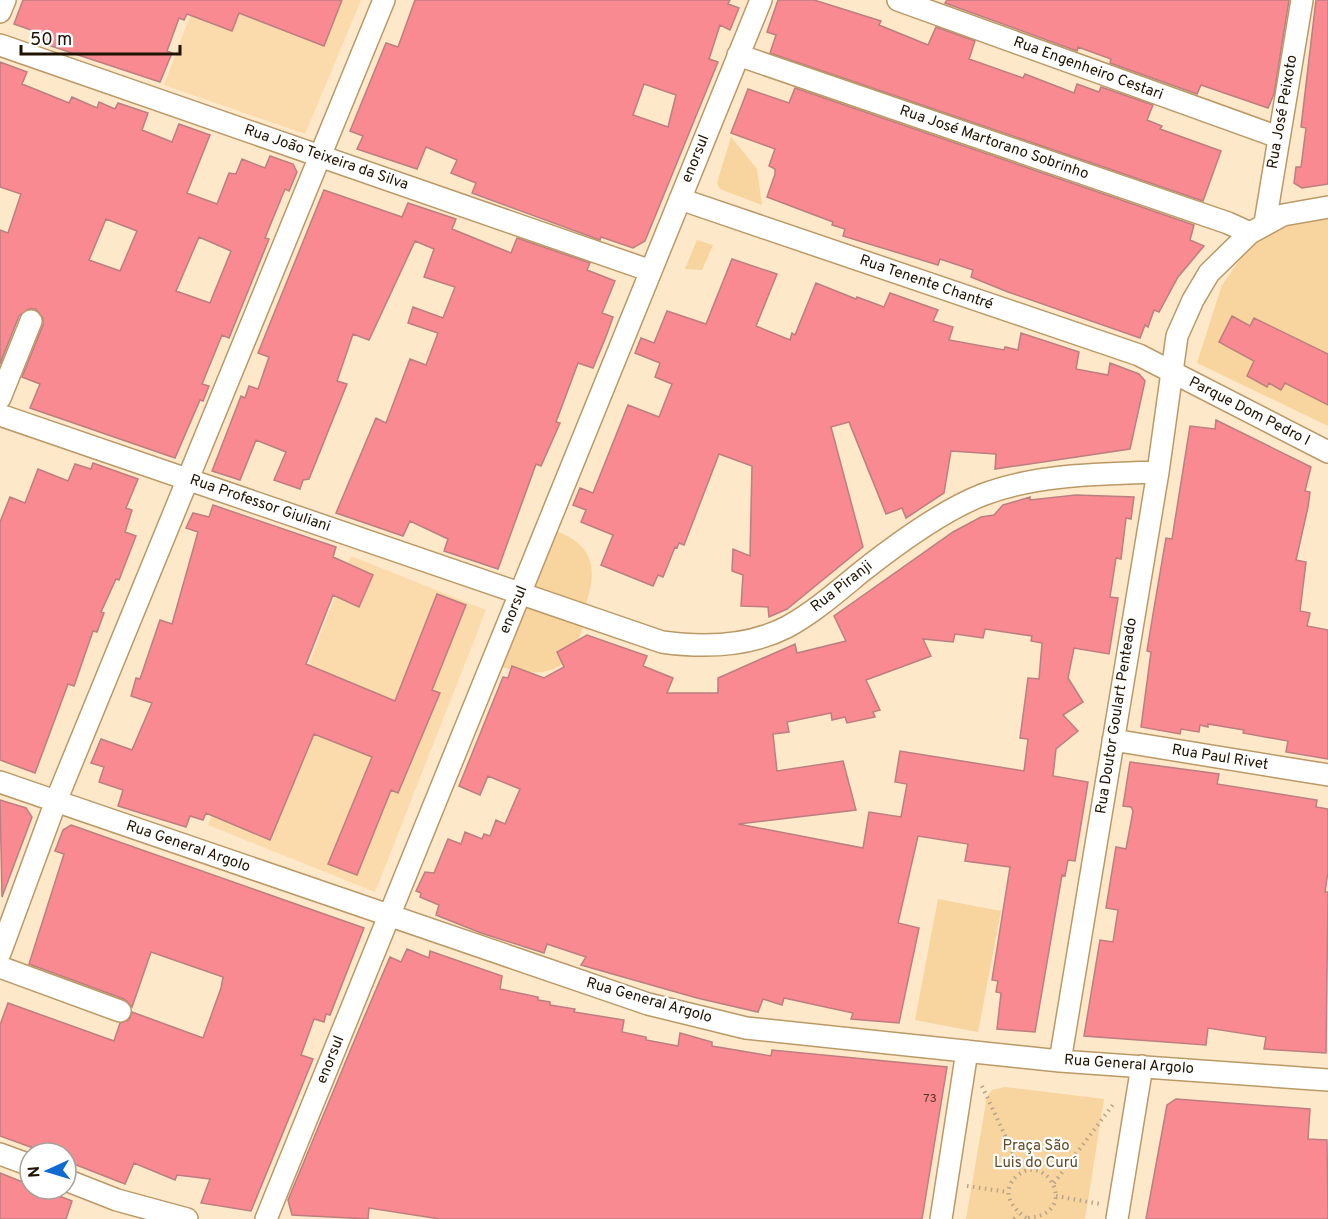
<svg xmlns="http://www.w3.org/2000/svg" width="1328" height="1219" font-family="Overpass,sans-serif">
<rect width="100%" height="100%" fill="#fde8c9"/>
<path fill="#fbdaac" d="M196,0H361L305,134L164,85Z
M351,556L486,610L375,892L208,825L255,706L288,718Z"/>
<path fill="#f8d49e" d="M731,137L757,169L762,205L720,189L717,183Z
M1328,216V426L1197,363L1222,285L1260,231Z
M697,240L713,245L702,270L685,269Z
M550,529C591,542 600,565 585,606L527,586Z
M520,604L583,626C580,634 578,645 573,652C556,680 522,674 496,665Z
M938,899L1001,911L978,1032L915,1020Z
M1005,1087L1104,1099L1085,1219H966L987,1097L992,1090Z"/>
<path fill="#f98a91" stroke="#bd7e80" stroke-width="1.5" fill-rule="evenodd" d="M23,0H342L324,46L239,13L232,31L187,14L184,20L179,18L167,51L172,53L160,82L45,44L48,36L14,24Z
M415,0H730L728,4L739,8L730,30L720,25L709,59L718,62L645,241L633,248L601,237L600,240L472,193L476,183L451,173L457,160L426,147L417,169L357,149L363,136L350,131L386,43L398,47ZM644,84L676,95L668,127L633,115Z
M778,0H814L881,21L879,25L928,45L936,27L975,41L969,59L1023,78L1025,74L1074,93L1077,84L1099,92L1101,87L1153,105L1147,120L1162,126L1160,129L1221,151L1203,201L770,53L776,35L767,32Z
M947,0H1289L1274,94L1268,108L1201,85L1197,94L1110,63L1111,59L1078,47L1077,51L945,3Z
M1316,0H1328V184L1302,188L1294,183L1296,167H1301L1306,128L1301,127Z
M0,62L27,72L22,84L69,103L72,97L97,108L99,102L115,109L118,103L148,113L142,130L172,142L179,124L210,135L187,193L217,204L229,173L236,174L242,159L265,168L270,156L293,164L297,172L289,191L285,189L265,238L269,239L229,338L222,335L202,384L209,386L203,401L200,400L175,458L30,408L40,384L22,377L43,325V319L36,309H29L19,316L0,364V230L8,233L21,194L0,187ZM106,219L137,231L120,271L89,260ZM199,237L231,251L210,303L176,291Z
M795,88L1194,225L1190,240L1204,246L1178,277L1159,312L1154,310L1148,327L1145,325L1140,338L1008,292L971,277L973,270L940,259L938,265L843,236L845,229L832,225L833,222L767,197L775,174V169L769,166L775,149L731,133L748,89L789,103Z
M324,190L402,217L408,203L456,219L452,229L511,253L517,238L590,263L587,270L615,281L602,313L613,317L607,334L593,368L578,363L556,422L560,423L541,466L536,464L498,569L444,551L448,539L410,521L403,536L336,513L376,418L386,423L410,359L426,365L438,333L408,323L413,307L443,318L455,287L424,277L434,249L415,241L369,340L353,334L337,381L347,384L309,479L303,480L300,489L274,480L286,452L256,440L240,480L212,471L241,396L245,398L249,386L258,389L269,357L258,353Z
M732,259L777,274L756,326L790,340L792,333L795,335L816,283L856,299L857,297L884,307L890,293L938,310L933,321L953,327L949,340L1004,350L1005,347L1018,350L1021,333L1079,352L1076,369L1108,375L1110,363L1139,374L1145,381L1130,449L995,469L996,454L951,451L944,493L906,518L902,508L886,514L849,422L831,427L863,547L787,609L769,617L768,607L741,606L743,575L732,571L733,549L750,556L752,466L719,454L684,545L679,543L677,548L675,547L663,577L658,575L653,586L601,565L613,535L581,522L586,510L573,505L580,488L593,493L628,405L659,417L672,384L655,377L660,363L635,353L641,338L654,343L667,311L706,324Z
M1232,316L1250,326L1254,318L1328,354V405L1285,383L1281,390L1269,383L1267,387L1247,376L1254,361L1219,342Z
M1216,420L1311,467L1305,491L1310,492L1308,507L1296,560L1306,562L1300,611L1310,613L1307,626L1328,630V759L1286,752L1288,741L1243,733L1244,730L1208,724V727L1200,725L1199,732L1181,729L1180,734L1141,727L1151,652L1147,651L1153,614L1166,538L1172,539L1190,426L1215,429Z
M93,463L138,479L126,508L132,510L125,532L136,536L119,580L116,579L101,612L104,613L97,632L93,631L74,686L68,684L35,773L0,760V522L10,497L25,503L38,469L68,481L75,464L91,469Z
M1076,495L1134,497L1131,519L1126,518L1121,559L1116,558L1110,597L1118,598L1109,654L1074,648L1068,678L1083,702L1063,715L1078,731L1056,749L1053,776L1088,782L1075,861L1068,860L1065,876L1062,875L1035,1032L997,1029L1001,993L996,992L998,981L992,980L1010,867L965,861L968,844L918,836L898,923L919,928L899,1023L851,1019L853,1013L784,998L782,1005L763,999L758,1012L697,998L581,965L586,957L547,944L544,953L481,933L436,915L439,905L420,897L421,893L416,891L425,872L434,873L448,839L461,844L465,832L482,839L484,834L490,836L496,820L505,824L520,789L488,776L480,795L459,786L503,677L508,678L512,666L544,678L564,667L557,652L587,635L647,656L643,666L673,678L667,693H718V678L795,644L797,653L846,641L834,616L953,532L981,517L994,515L1003,505L1017,501L1030,497V500ZM985,629L1032,636L1031,641L1042,643L1039,679L1028,678L1020,738L1028,739L1024,771L900,751L895,782L907,784L901,817L869,812L863,848L738,824L856,810L843,761L777,771L773,734L789,732L787,722L831,713L832,720L845,717L847,723L875,717L873,712L880,710L866,680L931,656L923,639L953,642L955,634L983,638Z
M213,505L336,547L333,557L373,575L359,607L333,595L306,664L395,701L437,594L466,605L432,690L440,693L398,793L391,790L357,875L328,864L372,757L314,734L270,840L206,813L203,820L190,816L186,827L118,806L123,790L99,782L104,767L91,763L101,739L132,750L152,703L131,696L136,678L140,679L160,620L172,624L198,532L186,528L193,513L209,517Z
M1130,762L1219,774L1217,784L1317,800L1316,807L1328,809V872L1325,892H1328L1326,1053L1264,1049L1266,1037L1208,1028L1206,1045L1084,1036L1100,940L1113,942L1118,910L1106,908L1116,847L1126,849L1133,811L1131,807L1123,806Z
M0,800L26,808L32,817L2,897Z
M71,825L364,928L330,1015L326,1014L324,1022L314,1019L301,1055L313,1059L251,1211L201,1203L210,1179L177,1175L175,1180L134,1163L125,1184L66,1161V1153H47L0,1136V1025L8,1003L114,1041L120,1023L129,1020L132,1012L203,1038L221,988L223,977L151,952L132,1007L124,999L29,964L64,854L55,851L63,830Z
M407,949L429,958L430,951L502,976L500,989L538,997V1000L550,1002V1005L575,1009L574,1012L624,1020L622,1032L646,1037V1040L678,1046L680,1033L712,1042V1046L771,1056L772,1050L947,1067L922,1219H440L369,1208L368,1219L292,1215L288,1200L363,1020L390,957L401,962Z
M1176,1099L1310,1109L1308,1139L1327,1140L1328,1219H1146L1167,1105Z
M0,1173L30,1185V1189H41L72,1201L66,1219H0Z"/>
<g fill="none" stroke-linecap="round" stroke-linejoin="round">
<g stroke="#bb9967" stroke-width="24">
<path id="minor" d="M898,0L1278,137
M0,12L5,0
M0,45L651,271
M738,55L1228,223L1250,233
M680,199L1139,355L1328,452
M1265,223L1302,0
M0,398L31,321
M0,415L662,642C705,648 748,647 787,627C813,613 837,592 860,573C894,546 942,511 982,495C1036,474 1101,474 1158,472
M1113,740L1328,775
M0,782L648,1004L746,1028L1060,1061L1328,1080
M0,953L56,801L384,0
M0,967L120,1011
M1060,1061L1158,472L1177,336L1193,300L1209,273L1250,233L1283,215L1328,207
M0,1154L30,1165
M66,1180L117,1200L187,1219
M266,1219L761,0
M941,1219L967,1051
M1117,1219L1142,1066"/>
</g>
<path stroke="#b7a489" stroke-width="4" stroke-dasharray="1.5 4.5" stroke-linecap="butt" d="M982,1086L1022,1172
M1054,1183L1115,1102
M967,1186L1008,1192
M1056,1196L1100,1204
M1028,1218C1081,1213 1047,1152 1018,1175C999,1191 1012,1209 1028,1219
M1014,1219L1018,1214"/>
<use href="#minor" stroke="#fff" stroke-width="21"/>
</g>
<g text-anchor="middle" dominant-baseline="central" stroke-width="4.5" stroke-linejoin="round" paint-order="stroke">
<g font-size="12" fill="#563125">
<text x="930" y="1099">73</text>
</g>
<g font-size="15" fill="#201301" stroke="#fff">
<text transform="translate(1088 69) rotate(20)">Rua Engenheiro Cestari</text>
<text transform="translate(1283 112) rotate(-80)">Rua José Peixoto</text>
<text transform="translate(994 143) rotate(19)">Rua José Martorano Sobrinho</text>
<text transform="translate(326 158) rotate(19)">Rua João Teixeira da Silva</text>
<text transform="translate(696 159) rotate(-68)">enorsul</text>
<text transform="translate(926 283) rotate(19)">Rua Tenente Chantré</text>
<text transform="translate(1249 412) rotate(27)">Parque Dom Pedro I</text>
<text transform="translate(260 504) rotate(19)">Rua Professor Giuliani</text>
<text transform="translate(842 587) rotate(-38)">Rua Piranji</text>
<text transform="translate(514 610) rotate(-68)">enorsul</text>
<text transform="translate(1117 716) rotate(-81)">Rua Doutor Goulart Penteado</text>
<text transform="translate(1220 758) rotate(9)">Rua Paul Rivet</text>
<text transform="translate(188 847) rotate(19)">Rua General Argolo</text>
<text transform="translate(649 1001) rotate(16)">Rua General Argolo</text>
<text transform="translate(331 1060) rotate(-68)">enorsul</text>
<text transform="translate(1129 1065) rotate(4)">Rua General Argolo</text>
</g>
<g font-size="15" fill="#634a22" stroke="#fff">
<text x="1036" y="1146">Praça São<tspan x="1036" dy="17">Luis do Curú</tspan></text>
</g>
</g>
<g transform="translate(48 1171) rotate(266)"><circle r="28" fill="#ffffff" stroke="#a6a199" stroke-width="1.5"/>
<path d="M0-4.5L10 22L0 15L-10 22Z" fill="#1169d2"/>
<text y="-9" font-size="16" font-weight="bold" text-anchor="middle" fill="#201301">N</text>
</g>
<path d="M21 45v9h159v-9" fill="none" stroke="#201301" stroke-width="3"/>
<text x="30" y="45" font-size="18" fill="#201301" stroke="#ffffff" stroke-width="4.5" paint-order="stroke">50 m</text>
</svg>
